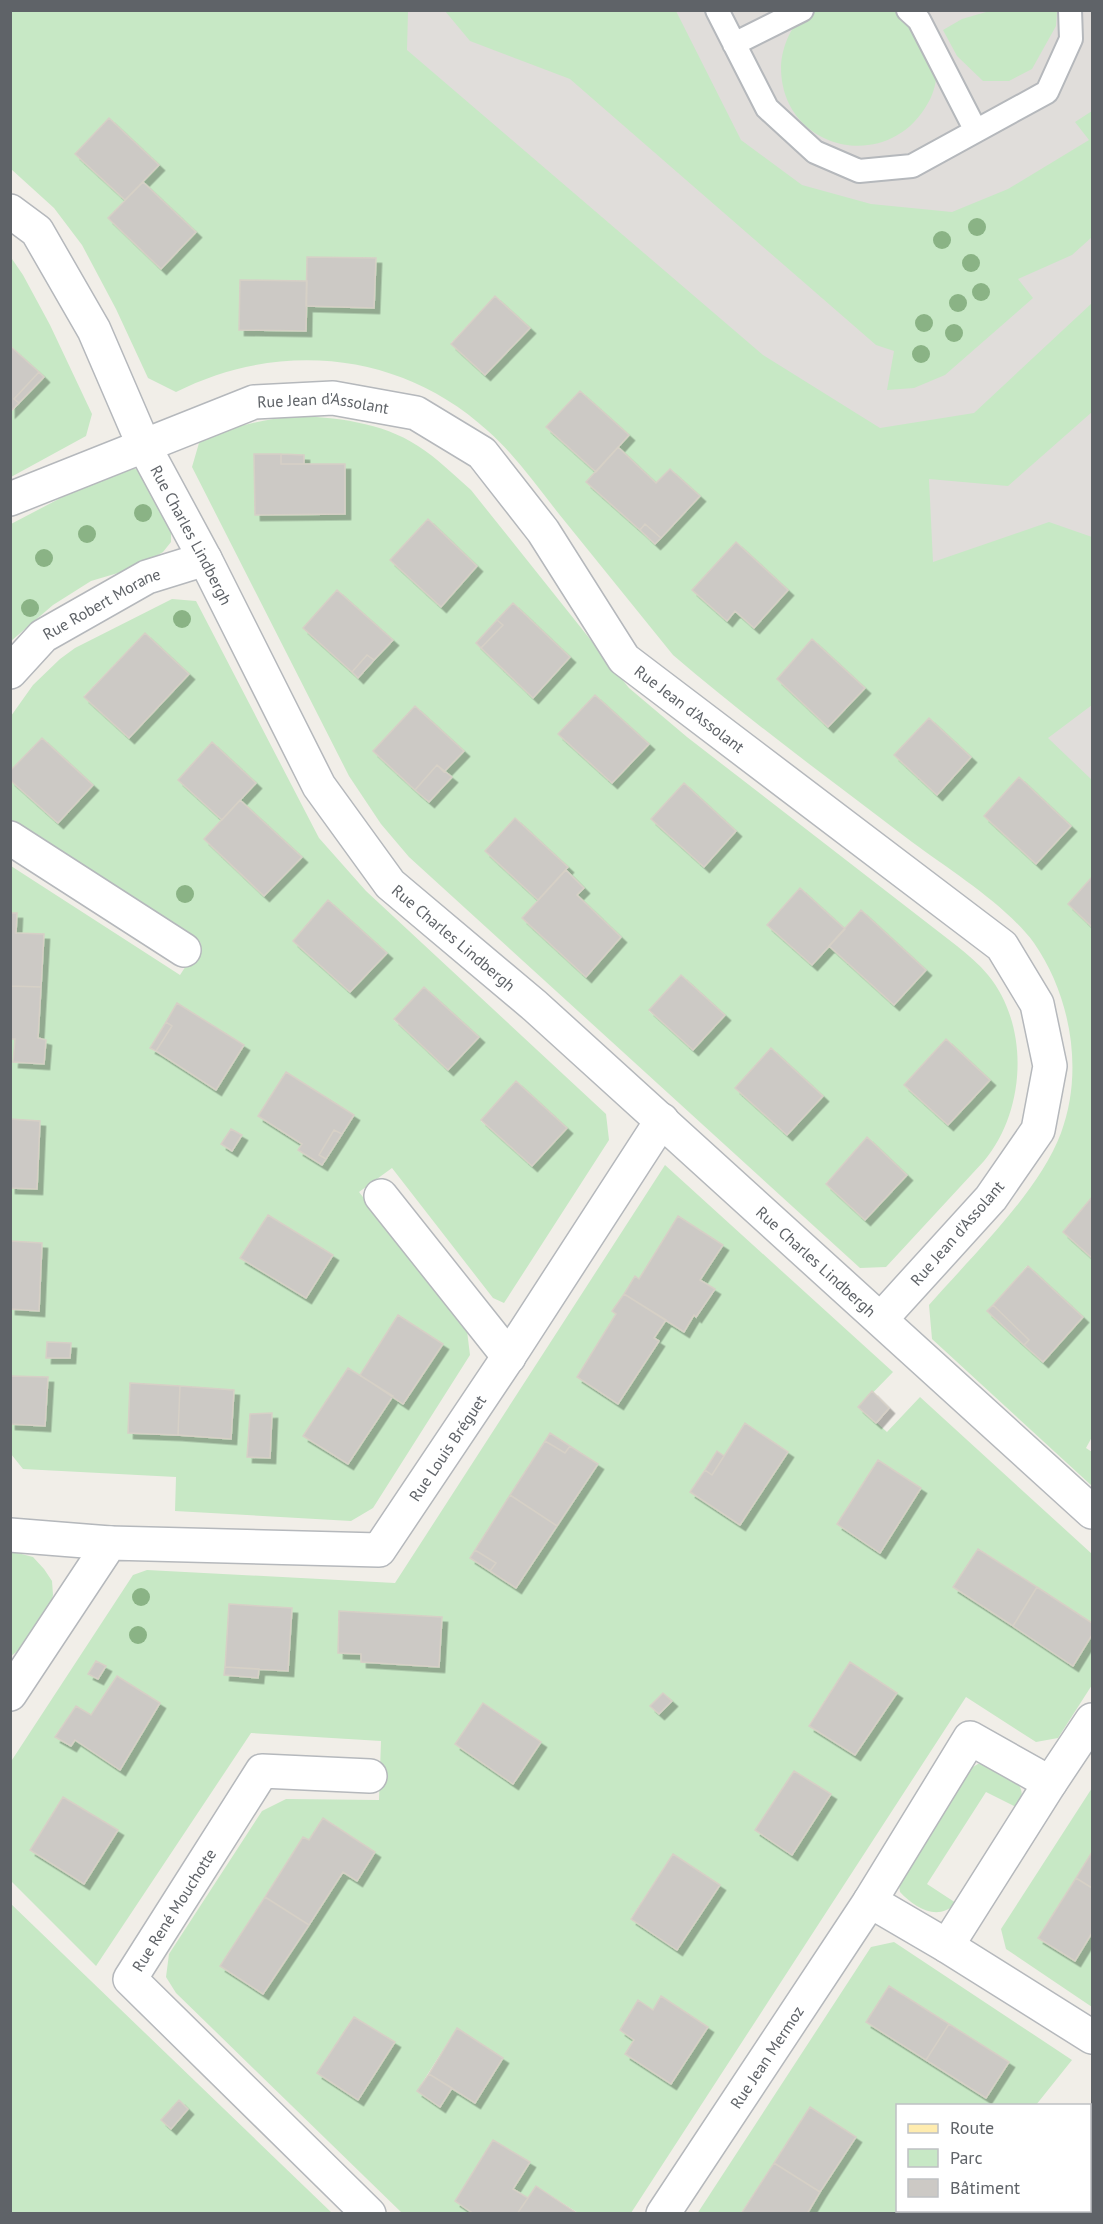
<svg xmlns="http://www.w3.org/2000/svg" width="1103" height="2224" font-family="'PT Sans',sans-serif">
<defs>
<filter id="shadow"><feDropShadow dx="5.5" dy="5.5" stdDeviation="0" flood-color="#0004"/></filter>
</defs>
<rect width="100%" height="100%" fill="#f1eee8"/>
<path fill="#e0ddda" d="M246,11H1092V781Z"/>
<path fill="#c7e8c5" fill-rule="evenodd" d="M993,10L1057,11L1056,26L1032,69L1009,81H983L957,56L943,30L962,19Z
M10,11H408L407,50L763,355L880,428L974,413L1092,303V412L1008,486L929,479L933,562L1049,522L1092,537V705L1048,738L1092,780V877L1068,904L1092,927V1197L1063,1232L1092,1258V1437L1086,1448L1092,1452V1486L932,1339L929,1305C971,1257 1039,1192 1061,1133C1084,1072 1071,996 1034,943C1005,904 951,871 912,842C832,781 750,721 673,655C635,608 597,561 559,514C536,485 515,455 488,431C401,351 279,340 176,392L148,378L116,309L82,245L54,208L11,169ZM109,118L158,164L143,182L196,232L161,268L108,218L125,200L75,154ZM307,257L375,258L374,308L306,306L305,331L239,330L240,280L307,281ZM495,296L530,328L485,375L451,343ZM580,391L629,435L618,447L656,483L699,496L655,544L587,482L596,472L546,427ZM736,542L788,590L754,628L735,611L693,590ZM812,639L865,688L828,727L777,679ZM1019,777L1071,826L1036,864L985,816ZM1027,1266L1083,1317L1043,1362L988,1311Z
M445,11H676L741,140L802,185L871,204L952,212L1008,189L1089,140L1075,122L1092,111V237L1072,255L1018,279L1033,298L945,375L914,388L887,390L894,351L876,345L570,79L470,41Z
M808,11H908C914,23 934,57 936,68C938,79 933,95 928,103C888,176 780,150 781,66C782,46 792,23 808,11Z
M10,256L23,275L50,325L92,414L86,436L11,477V412L44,377L11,346Z
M293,416C334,417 382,422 418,446C437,458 454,475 471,490L629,688L687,737L957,946C968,955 979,964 988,975C1030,1026 1026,1111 984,1161L886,1267L860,1268L409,857L381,824L349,776L192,467L199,443C228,426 260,421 293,416ZM254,455H304V464H345V514L255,515ZM428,519L477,566L441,606L391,560ZM337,590L393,640L358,678L304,628ZM513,604L570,657L533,697L476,643ZM415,707L444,772L451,778L429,802L373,751ZM559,734L648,744L612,783ZM515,819L568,867L566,870L584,888L577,895L621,937L586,977L522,918L538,900L485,851ZM800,888L845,929L925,970L894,1005L829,946ZM681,975L725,1015L693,1050L649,1011ZM946,1039L990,1080L948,1125L904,1085ZM771,1048L823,1096L787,1135L735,1088ZM867,1138L906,1175L865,1220L826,1183Z
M132,468L144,472L171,531V542L163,552L138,567L91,581L53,605L11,641V524L116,469Z
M172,599L196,601L319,838L366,891L606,1114L609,1140L504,1303L493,1298L392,1168L359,1192L467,1331L470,1355L373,1508L351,1521L175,1511L176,1477L23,1469L11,1454V1424L45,1426L48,1377L11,1376V1309L39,1311L42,1243L11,1241V1188L37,1189L40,1122L11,1119V1039H15L13,1062L44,1064L46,1040L38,1038L44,934L16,933L17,914L11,913V866L180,975L201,943L11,820L10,780L57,823L93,785L42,738L11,771V716L33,685L60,659L75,648ZM145,633L189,674L84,697V696ZM179,780L240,800L301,857L264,896L205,839L222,820ZM328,901L350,992L293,941ZM424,987L479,1037L448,1069L394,1020ZM177,1004L216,1089L150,1048ZM286,1072L354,1115L322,1165L298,1150L302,1144L258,1116ZM516,1081L566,1128L532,1165L481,1121ZM268,1215L332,1255L306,1298L241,1258ZM398,1316L442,1344L404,1404L393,1396L348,1464L303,1436L348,1368L360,1375ZM47,1342L70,1344V1358H46ZM130,1383L234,1390L231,1439L128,1433ZM250,1414H271L248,1456Z
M665,1165L893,1372L859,1407L887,1432L920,1397L1092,1554V1623L979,1549L953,1587L1073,1665L1092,1635V1685L1058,1738L1036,1742L966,1697L631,2213H578L536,2186L528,2198L513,2189L530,2162L493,2140L455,2201L474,2213H402L176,1993L166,1977L169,1954L262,1811L286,1799L379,1800L381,1741L251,1733L96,1966L11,1881L10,1763L133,1575L147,1570L395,1583ZM678,1217L723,1245L700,1280L715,1290L697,1317L694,1315L684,1332L666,1320L654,1338L659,1342L618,1403L577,1377L616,1314L613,1310L635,1277L639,1279ZM745,1423L788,1452L740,1525L690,1492L717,1451L724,1456ZM550,1433L597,1464L516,1588L470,1558ZM878,1460L921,1488L880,1553L838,1524ZM229,1604L292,1608L288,1671L259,1669L258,1678L225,1675ZM340,1611L442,1617L439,1667L361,1662V1654L338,1653ZM850,1662L897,1693L855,1755L809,1725ZM117,1676L160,1703L120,1769L75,1740L71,1746L55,1736L76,1706L91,1715ZM483,1703L541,1742L513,1784L455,1744ZM794,1771L831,1795L792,1855L755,1830ZM63,1797L118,1830L84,1884L30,1850ZM324,1818L375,1852L357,1880L343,1872L263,1994L221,1965L303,1837L309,1840ZM673,1854L720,1885L677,1950L631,1918ZM661,1997L671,2084L625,2054L634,2040L620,2030L638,2000L653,2010ZM354,2017L395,2042L358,2099L317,2073ZM457,2028L503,2058L475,2103L452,2088L440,2106L417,2091Z
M10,1551L33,1557L44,1569L52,1581L53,1595L50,1606L27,1644L11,1656Z
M978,1764C1001,1764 1033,1783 1018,1808L986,1792L927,1884L956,1903C938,1922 915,1908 900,1892L899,1884L968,1770Z
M1092,1788V1852L1038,1938L1075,1961L1092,1933V2007L1006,1949L1001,1929Z
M10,1903L332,2213H11Z
M894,1942L1072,2060L1036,2105L898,2106V2210L955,2211L952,2213H807L856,2137L810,2108L741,2213L697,2214L871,1947ZM889,1986L1009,2062L985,2098L866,2022Z"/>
<path fill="#ccc9c5" stroke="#d6d0c6" stroke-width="1.5" filter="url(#shadow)" d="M109,118L159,165L125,200L75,154Z
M143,182L196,232L161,269L108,218Z
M307,257L376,258L374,308L306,306Z
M240,280L307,281L306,331L239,330Z
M495,296L530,328L485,375L451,344Z
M10,346L39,372L14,399L19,403L10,412Z
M39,372L44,377L19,403L14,399Z
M580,391L629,435L596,472L546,427Z
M618,447L656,483L670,469L700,496L661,538L645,524L640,530L586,482Z
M254,454H281V464H345V514L255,515Z
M281,454L304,455V464H281Z
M428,519L477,566L441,607L390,560Z
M645,524L661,538L655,544L640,530Z
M736,542L788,590L754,628L735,611L727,621L692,590Z
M337,590L393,640L374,660L367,655L352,672L303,628Z
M513,603L570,657L533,698L481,648L503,625L497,620Z
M497,620L503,625L481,648L476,643Z
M145,633L189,674L129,738L84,697Z
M812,639L865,688L828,727L777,679Z
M367,655L374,660L358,678L352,672Z
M595,695L649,744L612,783L558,734Z
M415,706L464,751L444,772L437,765L415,790L373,751Z
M929,718L971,757L937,795L894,755Z
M42,738L93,785L58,823L10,780V771Z
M212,742L256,783L222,820L178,780Z
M437,765L452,777L429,802L415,790Z
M1019,777L1071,826L1036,864L984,816Z
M684,783L736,831L704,867L651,819Z
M240,800L302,857L264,896L204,839Z
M515,818L568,867L538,900L485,851Z
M566,870L584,888L577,895L621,937L586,977L522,918Z
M1092,877V927L1068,904Z
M800,888L845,929L812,965L767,925Z
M328,900L387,953L350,992L293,941Z
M861,910L926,970L894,1005L829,946Z
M10,913H17L16,933L44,934L41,987L10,986Z
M681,975L725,1015L693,1050L649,1010Z
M10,986L41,987L38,1038L46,1040L44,1064L13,1062L15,1039H10Z
M424,987L479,1037L448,1070L394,1019Z
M177,1003L244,1045L216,1090L156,1051L172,1026L166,1022Z
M166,1022L172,1026L156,1051L150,1048Z
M946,1039L990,1080L948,1125L904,1085Z
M771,1048L823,1096L787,1135L735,1088Z
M286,1072L354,1115L342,1134L334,1130L319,1155L326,1159L322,1165L298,1150L302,1144L258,1116Z
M516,1081L567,1128L532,1166L481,1120Z
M10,1119L40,1121L37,1189L10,1188Z
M231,1129L242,1135L232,1151L221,1144Z
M334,1130L342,1134L326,1159L319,1155Z
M867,1137L907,1175L865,1220L826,1184Z
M1092,1197V1258L1063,1232Z
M268,1215L333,1255L306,1298L240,1258Z
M678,1216L723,1245L700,1280L715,1289L696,1317L694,1315L684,1332L624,1294L635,1276L639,1279Z
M10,1241L42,1243L39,1311L10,1309Z
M1028,1266L1083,1317L1043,1362L1024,1345L1029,1340L993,1305Z
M624,1294L666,1320L654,1338L659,1341L618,1404L577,1377L616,1314L612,1311Z
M993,1305L1029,1340L1024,1345L987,1311Z
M398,1315L443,1344L403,1404L360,1375Z
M47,1342L71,1343L70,1358H46Z
M348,1368L393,1396L348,1464L303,1436Z
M10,1376L48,1377L45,1426L10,1424Z
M130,1383L180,1386L178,1435L128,1433Z
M180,1386L234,1390L231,1439L178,1435Z
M872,1391L889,1408L876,1423L858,1407Z
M272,1413L270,1458L247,1457L250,1414Z
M745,1423L788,1452L740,1525L690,1492L705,1470L712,1475Z
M550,1433L570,1446L565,1453L545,1441Z
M545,1441L565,1453L570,1446L598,1464L557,1526L510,1495Z
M717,1451L724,1456L712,1475L705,1470Z
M878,1460L921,1488L880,1553L837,1524Z
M510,1495L557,1526L516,1588L490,1571L496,1563L475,1550Z
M978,1549L1037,1587L1013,1626L953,1587Z
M475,1550L496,1563L490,1571L470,1558Z
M1037,1587L1092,1623V1635L1073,1666L1013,1626Z
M229,1604L292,1608L288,1671L225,1667Z
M339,1611L442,1617L439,1667L361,1662V1654L338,1653Z
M96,1661L106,1666L98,1679L88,1674Z
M850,1662L897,1693L855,1755L809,1726Z
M225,1667L259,1669L258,1678L224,1675Z
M117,1676L160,1703L120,1770L75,1740L71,1746L55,1737L76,1706L91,1715Z
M663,1693L672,1701L659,1714L650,1706Z
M483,1703L541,1742L513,1784L455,1744Z
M794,1771L831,1794L792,1855L755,1830Z
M63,1797L118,1830L84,1884L30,1850Z
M323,1818L375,1852L357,1881L343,1872L309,1925L265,1897L303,1837L309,1840Z
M1092,1852V1888L1076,1878Z
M673,1854L720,1885L677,1950L631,1919Z
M1076,1878L1092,1888V1933L1075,1961L1038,1938Z
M265,1897L309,1925L263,1994L220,1966Z
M889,1986L949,2024L926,2060L866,2022Z
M661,1996L708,2027L671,2084L625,2054L634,2040L620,2030L638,2000L653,2010Z
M354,2017L395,2042L358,2100L317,2073Z
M949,2024L1009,2062L986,2098L926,2060Z
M457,2028L503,2058L475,2103L429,2074Z
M429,2074L452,2088L440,2107L417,2091Z
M179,2100L188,2109L171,2129L161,2120Z
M810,2107L856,2137L820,2192L774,2163Z
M493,2140L530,2162L513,2189L528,2198L517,2214H474L455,2201Z
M774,2163L820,2192L807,2214H741Z
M536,2186L578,2214H517Z"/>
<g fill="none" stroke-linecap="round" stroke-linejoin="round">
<g stroke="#b5b8bc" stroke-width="26">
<path id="lane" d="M717,10L767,108L815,152L859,171L912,166L1047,92L1071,39L1070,10
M908,10L919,20L976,131
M734,44L802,10"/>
</g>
<g stroke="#b5b8bc" stroke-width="36">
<g id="street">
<path id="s1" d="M10,211L37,231L94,330L144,446L205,559L319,786L390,884L535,1006L1092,1512"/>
<path id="s2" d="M10,499L254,402L333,398L416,413L482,453L543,531L624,659L1002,946L1037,1004L1050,1066L1038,1130L991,1198L881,1319"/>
<path id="s3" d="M10,672L43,636L147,577L205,559"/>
<path d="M10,838L184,950"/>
<path d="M381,1196L509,1357"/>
<path d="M10,1535L110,1543"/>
<path id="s4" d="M10,1694L110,1543L379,1550L515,1347L662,1120"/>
<path d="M870,1901L970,1738L1050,1783"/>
<path d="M947,1946L1092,2037"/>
<path id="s5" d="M369,2214L130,1979L262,1771L370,1776"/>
<path id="s6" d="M663,2214L870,1901L947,1946L1050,1783L1092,1720"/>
</g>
</g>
<g stroke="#f2bf5f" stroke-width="36">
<path id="primary" d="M1090,2174L1092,2170
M1058,2214L1060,2210"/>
</g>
<use href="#lane" stroke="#fff" stroke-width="22"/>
<use href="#street" stroke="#fff" stroke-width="33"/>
<use href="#primary" stroke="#ffecaf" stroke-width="33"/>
</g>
<g fill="#8ab385">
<circle cx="977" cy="227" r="9"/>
<circle cx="942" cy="240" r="9"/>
<circle cx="971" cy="263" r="9"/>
<circle cx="981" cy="292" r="9"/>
<circle cx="958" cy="303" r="9"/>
<circle cx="924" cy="323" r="9"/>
<circle cx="954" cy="333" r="9"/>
<circle cx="921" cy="354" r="9"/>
<circle cx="143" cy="513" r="9"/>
<circle cx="87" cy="534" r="9"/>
<circle cx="44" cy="558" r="9"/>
<circle cx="30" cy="608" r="9"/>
<circle cx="182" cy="619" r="9"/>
<circle cx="185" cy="894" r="9"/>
<circle cx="141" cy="1597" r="9"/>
<circle cx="138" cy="1635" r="9"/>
</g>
<g text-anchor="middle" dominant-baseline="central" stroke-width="4.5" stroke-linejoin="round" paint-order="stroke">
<g font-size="16" fill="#5f6368" stroke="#fff">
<text stroke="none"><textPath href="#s2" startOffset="332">Rue Jean d'Assolant</textPath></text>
<text stroke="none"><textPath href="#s1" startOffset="375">Rue Charles Lindbergh</textPath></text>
<text stroke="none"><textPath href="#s3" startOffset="116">Rue Robert Morane</textPath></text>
<text stroke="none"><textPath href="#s2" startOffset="836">Rue Jean d'Assolant</textPath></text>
<text stroke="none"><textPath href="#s1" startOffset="861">Rue Charles Lindbergh</textPath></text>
<text transform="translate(957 1233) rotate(-49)">Rue Jean d'Assolant</text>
<text stroke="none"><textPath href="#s1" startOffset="1347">Rue Charles Lindbergh</textPath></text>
<text stroke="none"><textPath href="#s4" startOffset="573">Rue Louis Bréguet</textPath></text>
<text stroke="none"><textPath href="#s5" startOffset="417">Rue René Mouchotte</textPath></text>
<text stroke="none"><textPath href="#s6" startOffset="188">Rue Jean Mermoz</textPath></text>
</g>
</g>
<rect width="1103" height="2224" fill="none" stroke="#5f6368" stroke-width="24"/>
<rect x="896" y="2104" width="195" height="108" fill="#ffffff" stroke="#bfc1c3" stroke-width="1.5"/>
<rect x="908" y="2124" width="30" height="9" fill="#ffecaf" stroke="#bfc1c3" stroke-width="1.5"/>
<text x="950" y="2134" font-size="18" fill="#5f6368">Route</text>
<rect x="908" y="2149" width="30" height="18" fill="#c7e8c5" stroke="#bfc1c3" stroke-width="1.5"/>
<text x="950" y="2164" font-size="18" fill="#5f6368">Parc</text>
<rect x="908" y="2179" width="30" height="18" fill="#ccc9c5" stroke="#bfc1c3" stroke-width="1.5"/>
<text x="950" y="2194" font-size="18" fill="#5f6368">Bâtiment</text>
</svg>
